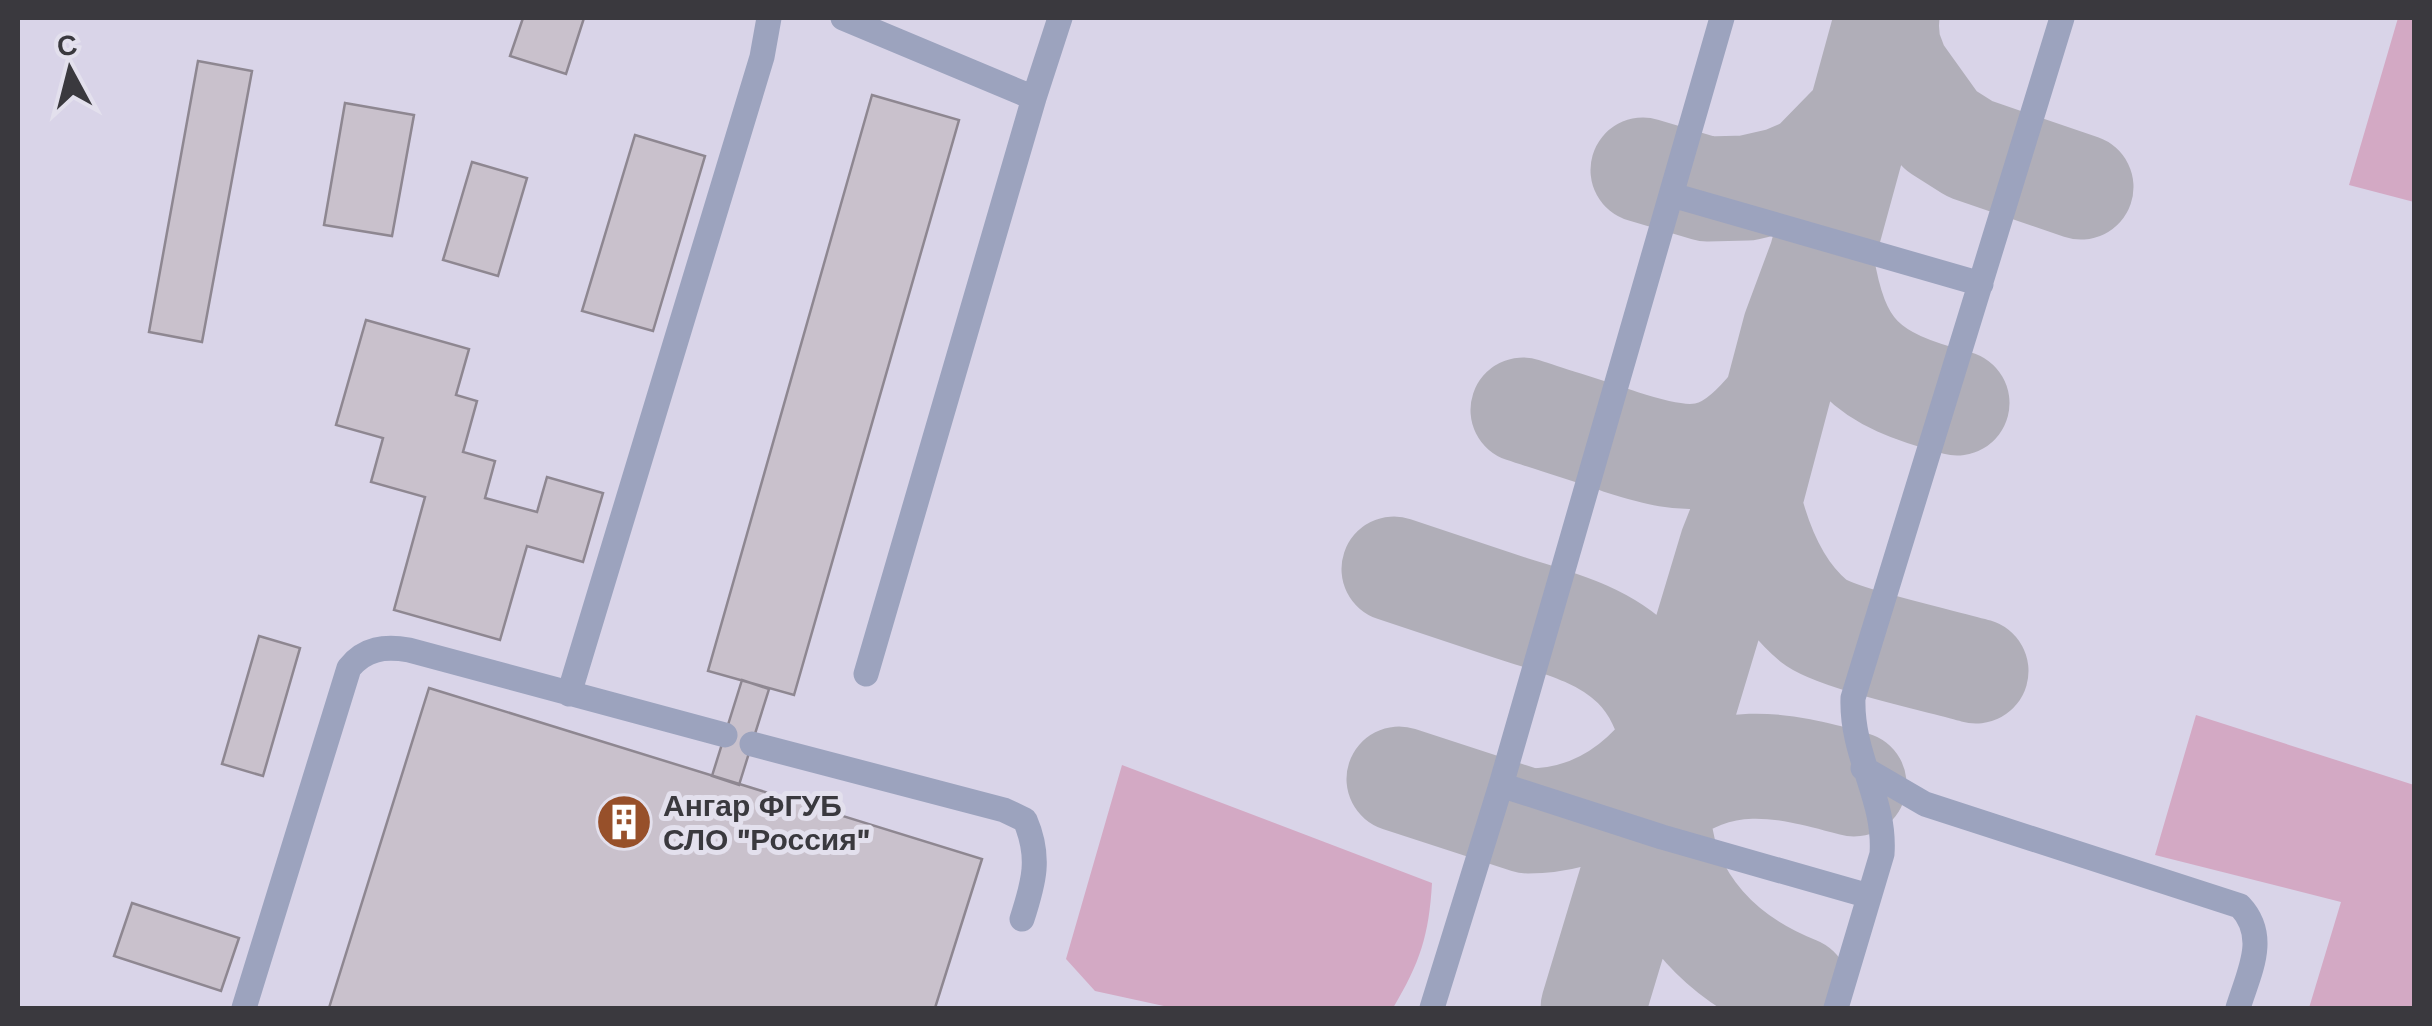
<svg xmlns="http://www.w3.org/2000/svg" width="2432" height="1026" font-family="'Work Sans',sans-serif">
<rect width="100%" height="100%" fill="#e3e0ed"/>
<path fill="#d9d4e8" d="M18,18H2414V1008H18Z"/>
<path fill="#d3a9c4" d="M2398,18H2414V202L2349,185Z
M2196,715L2414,785V1008H2309L2341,902L2155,855Z
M1122,765L1432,883C1429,935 1420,963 1393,1008H1173L1095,991L1066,959Z"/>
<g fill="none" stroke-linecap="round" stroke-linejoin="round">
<path stroke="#b0aeb8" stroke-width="105" d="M1886,22L1888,46L1897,70L1940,130L1970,149L2081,187
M1643,170L1707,189L1747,188L1782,180L1810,168L1856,121
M1821,259C1836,354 1865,379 1957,403
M1523,410C1556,421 1589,431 1621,442C1693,465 1723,466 1773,405
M1749,503C1760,547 1778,592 1815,622C1835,638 1945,662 1976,671
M1394,569C1433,582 1472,595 1511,608C1554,622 1602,633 1635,666C1656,687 1666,712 1674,740C1639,789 1589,821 1528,821L1399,779
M1797,989C1741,967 1694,930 1670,872C1662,852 1659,826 1655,804C1720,751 1779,763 1854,784
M1593,1008L1732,546L1749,503L1795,329L1821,259L1887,18"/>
</g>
<path fill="#c9c1cc" stroke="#8e8791" stroke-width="2.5" d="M523,18H584L566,74L510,56Z
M198,61L252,71L202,342L149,332Z
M872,95L959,120L794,695L708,671Z
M345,103L414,115L392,236L324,225Z
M635,135L705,156L653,331L582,311Z
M472,162L527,178L498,276L443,260Z
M366,320L469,349L456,395L477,401L463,452L495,461L485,498L537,512L547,477L603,493L583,562L527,546L500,640L394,610L425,497L371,482L383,438L336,425Z
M259,636L300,648L263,776L222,764Z
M742,680L769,689L739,785L712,776Z
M429,688L982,859L935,1008H329Z
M132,903L239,938L221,991L114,956Z"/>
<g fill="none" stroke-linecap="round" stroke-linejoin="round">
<path stroke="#9ca3be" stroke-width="25" d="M843,18L1034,98L866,674
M1034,98L1060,18
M1672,195L1981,284
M569,694L762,57L769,18
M752,744L1004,810L1025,820C1041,857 1034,882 1022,919
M1863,768L1925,804L2240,906C2269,937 2249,972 2238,1008
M1501,785L1662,837L1869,896
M244,1008L349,668C365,648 385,646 409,650L725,735
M1432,1008L1501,785L1722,18
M1836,1008L1882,854C1886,799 1851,756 1853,698L2062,18"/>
</g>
<defs>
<g id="building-disc" transform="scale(2.875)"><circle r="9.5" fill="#97502a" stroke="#e3e0ed"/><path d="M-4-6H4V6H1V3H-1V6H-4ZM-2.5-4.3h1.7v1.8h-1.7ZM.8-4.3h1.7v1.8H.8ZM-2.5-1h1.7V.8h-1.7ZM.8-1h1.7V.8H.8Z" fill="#fff"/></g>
</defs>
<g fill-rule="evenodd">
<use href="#building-disc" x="624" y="822"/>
</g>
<g text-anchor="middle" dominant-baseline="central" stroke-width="10" stroke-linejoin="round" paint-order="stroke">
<g font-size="30" font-weight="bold" fill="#3a393e" stroke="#e3e0ed" text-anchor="start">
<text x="663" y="805">Ангар ФГУБ<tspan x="663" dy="34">СЛО "Россия"</tspan></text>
</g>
</g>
<rect width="2432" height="1026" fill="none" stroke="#3a393e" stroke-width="40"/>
<g transform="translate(70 70) rotate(353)" stroke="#e3e0ed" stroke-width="8" paint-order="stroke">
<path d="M0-8L18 38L0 25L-18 38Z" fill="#3a393e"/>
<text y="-15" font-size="28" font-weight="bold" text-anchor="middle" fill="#3a393e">С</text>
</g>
</svg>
